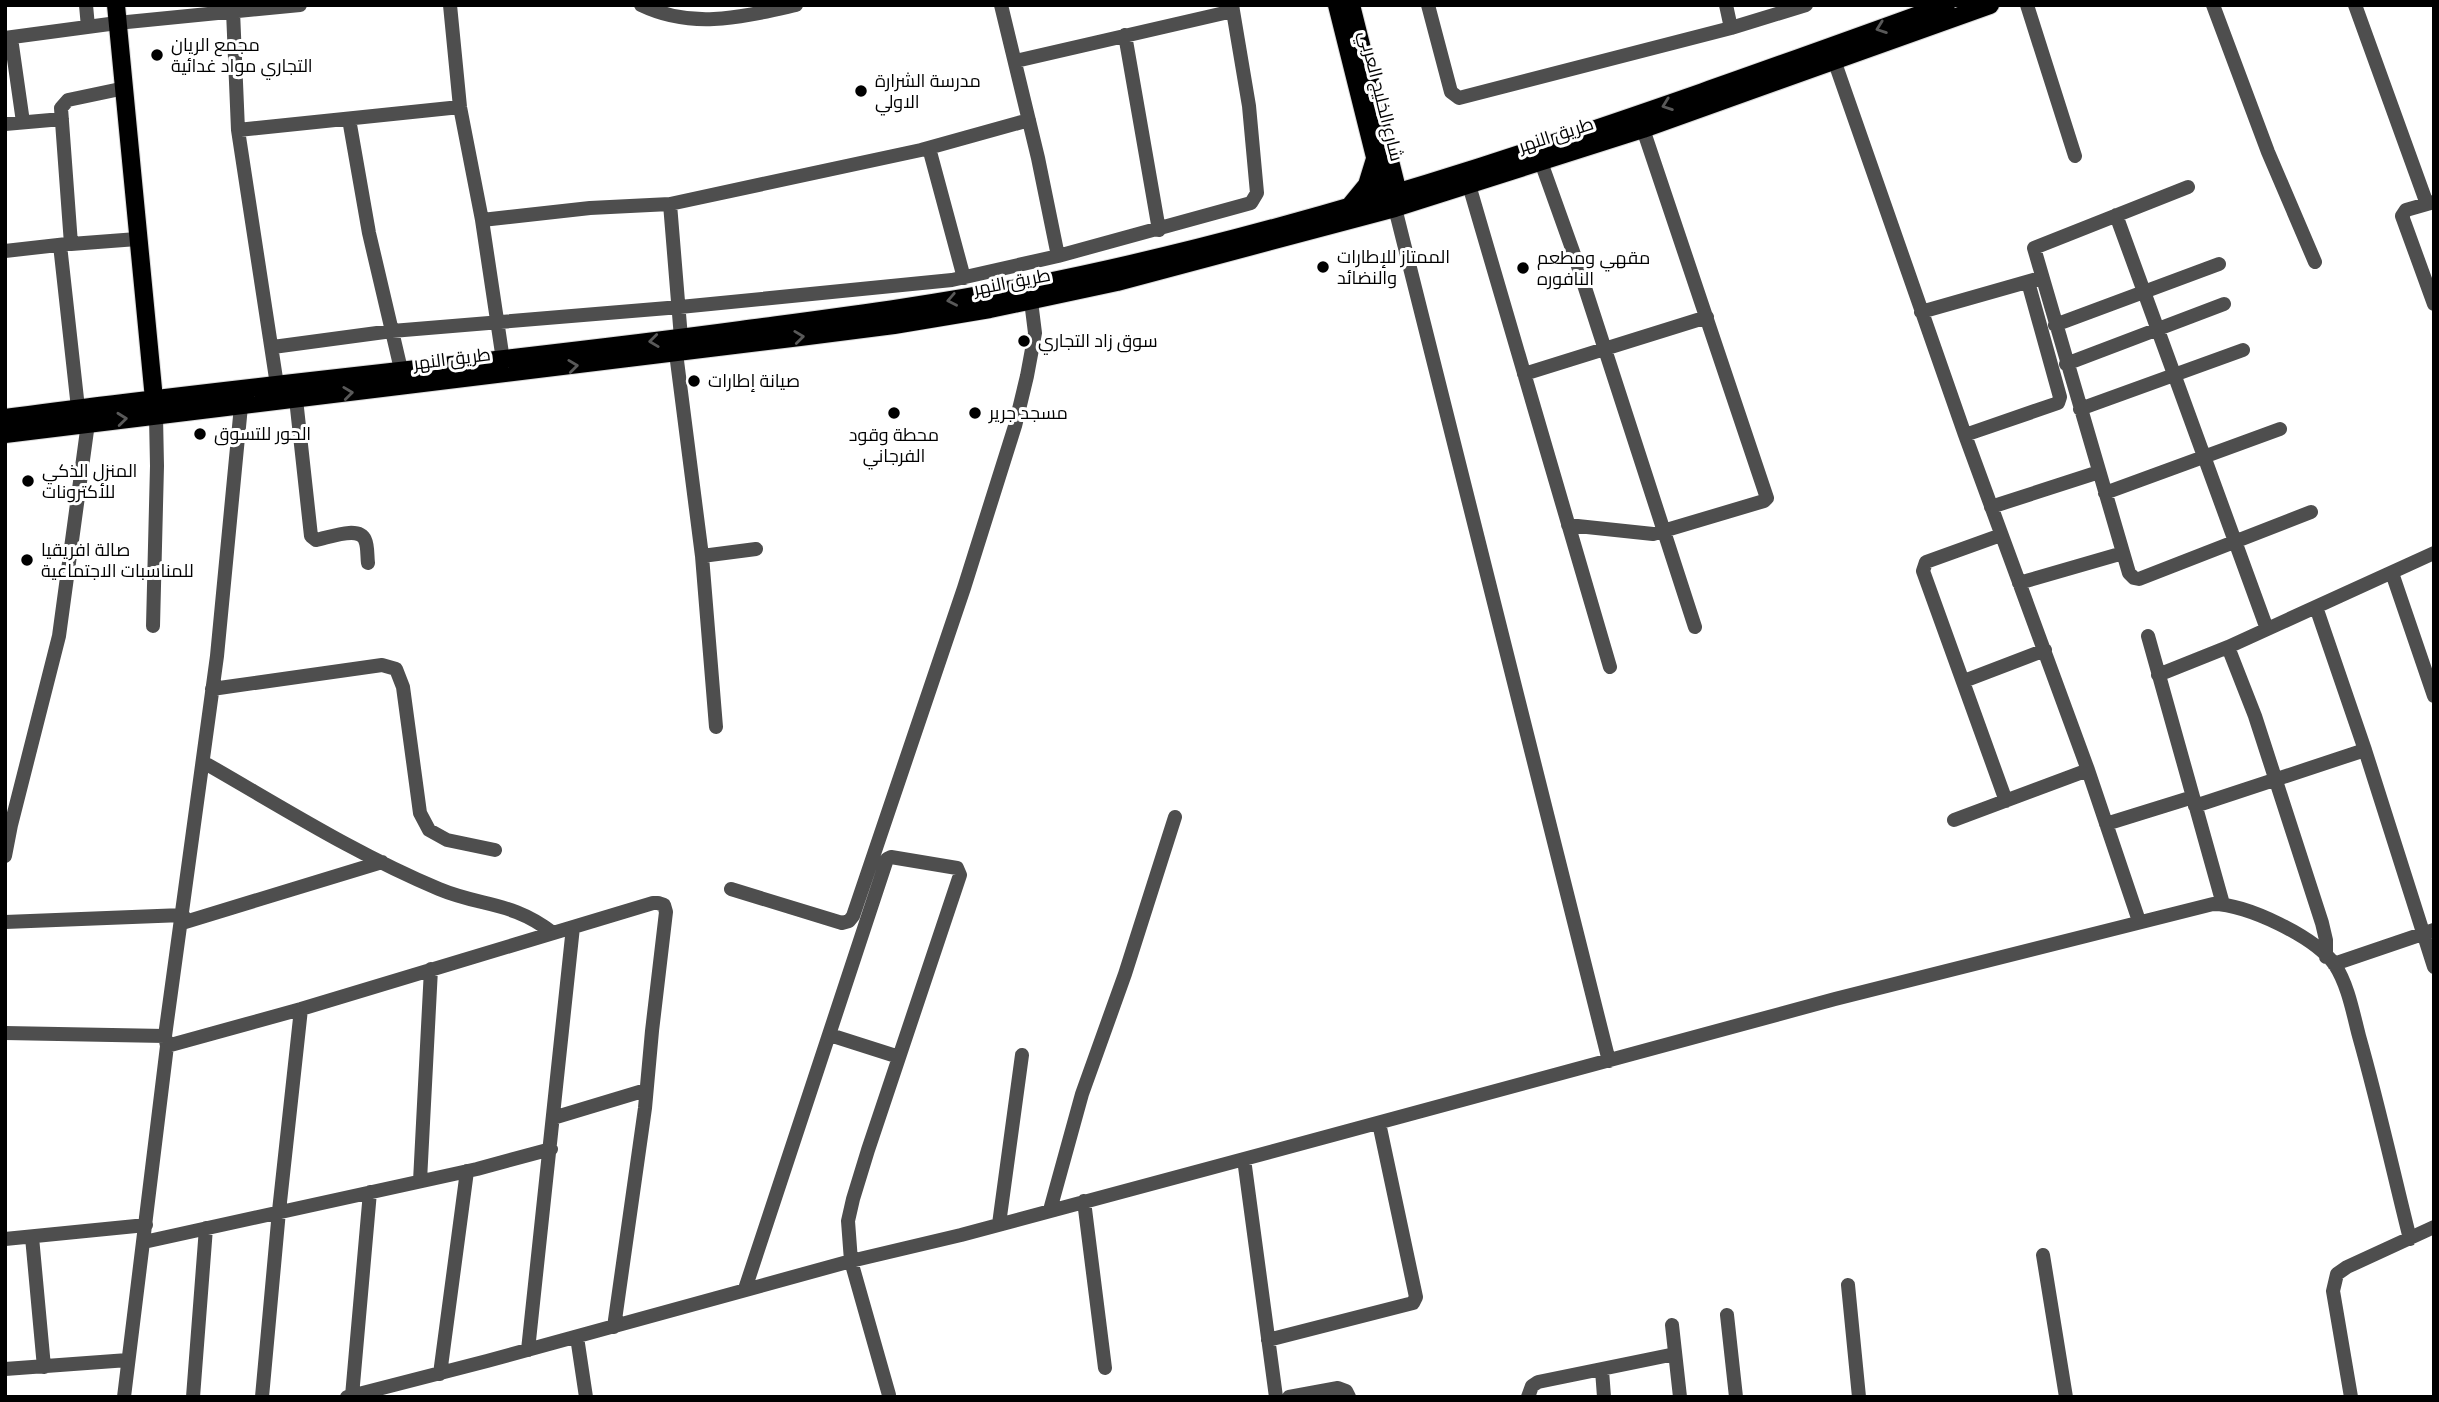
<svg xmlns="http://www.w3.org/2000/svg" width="2439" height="1402" font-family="'Fira Sans Condensed',Cairo,sans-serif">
<rect width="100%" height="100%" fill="#fff"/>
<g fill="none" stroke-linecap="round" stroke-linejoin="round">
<g stroke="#dbdbdb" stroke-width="20">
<path id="major" d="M116,5L154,399
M1337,5L1385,197
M1351,5L1398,193
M1349,207L1367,185L1375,159
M5,418C250,385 496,363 741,330C837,317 933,305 1028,286C1343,224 1644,114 1946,5
M5,434L800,337L894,325L990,309L1117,282L1395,208L1643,129L1990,5"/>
</g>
<path stroke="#4e4e4e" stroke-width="14" d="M86,5L88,27
M450,5L460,107L482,220L503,360
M641,5C693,30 742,17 796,5
M1001,5L1038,158L1058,256
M1428,5L1451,92L1459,98L1731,28L1806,5
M1726,5L1731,28
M2027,5L2075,156
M2213,5L2268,152L2315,262
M2355,5L2427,204
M233,11L238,130L277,385
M1125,35L1159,230
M5,38L117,23L300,5
M11,38L23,122
M1834,60L1965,435L2088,770L2139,921
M1016,61L1233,11
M125,88L68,100L61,108L71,244L137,239
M349,119L369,233L403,378
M5,124L62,119
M238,130L460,107
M929,148L964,278
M1541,162L1575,257L1695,627
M1469,185L1610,667
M2188,187L2034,248L2129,573L2134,578L2139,579L2311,512
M2434,202L2406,210L2402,216L2434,304
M670,204L681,338
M1395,208L1609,1061
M2116,215L2267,629
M482,220L590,208L670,204L921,150L1029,120
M60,245L78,408
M5,251L67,244
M1921,312L2037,279
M2055,325L2219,264
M273,347L392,331L680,307L952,280L1058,256L1251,203L1257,193L1249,106L1232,5
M676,353L702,556L716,727
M2066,364L2224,304
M1524,374L1707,317
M296,399L311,536L316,540C328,538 359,525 365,540C368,546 367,556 368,563
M2080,409L2243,350
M1965,435L2058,403L2060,397L2028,282
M2105,493L2280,429
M1991,507L2099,472
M1568,525L1653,534L1764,501L1767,498L1643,129
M2001,535L1926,562L1923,571L2006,801
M702,556L756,549
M2392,573L2434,696
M2019,583L2123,553
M2316,607L2365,750L2434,967
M153,626L157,466L156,416
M2148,636L2223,904
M2228,647L2255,716L2322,923L2326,940V957
M2158,675L2228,647L2434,553
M1964,681L2045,650
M212,689L382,665L396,669L403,687L420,813L429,830L447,840L495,850
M203,762C280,806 357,855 439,889C482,907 512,901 553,933
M2195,806L2365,750
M1954,820L2088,770
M2106,824L2193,797
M5,856L11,825L59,636L88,423
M731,889L842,923L849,921L853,916L964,588L1015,426L1027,376L1035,333L1031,301
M5,922L183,915
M182,923L382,862
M2334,964L2434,930
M5,1033L165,1036
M830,1035L899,1057
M167,1046L301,1009L653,903H658L664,905L666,912L652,1031L645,1108L614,1327
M553,1118L646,1090
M1244,1159L1276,1397
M420,1181L431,969
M1084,1201L1105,1368
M1050,1210L1082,1094L1125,974L1175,817
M999,1224L1022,1055
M32,1237L44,1367
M5,1239L146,1225
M144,1242L477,1169L551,1149
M2043,1255L2066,1397
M1848,1285L1859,1397
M745,1289L887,859L891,857L957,868L960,875L868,1150L853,1199L848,1221L851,1261L889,1395
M1727,1315L1736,1397
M1672,1325L1680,1397
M577,1337L586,1397
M1268,1340L1413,1303L1416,1297L1379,1123
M528,1350L573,927
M5,1369L128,1360
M1602,1370L1604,1397
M440,1374L467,1171
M352,1396L370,1192
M124,1397L167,1046L165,1036L217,656L241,406
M193,1397L206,1228
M262,1397L279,1211L301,1009
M347,1397L487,1361L851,1261L961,1235L1244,1159L1835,999L2213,904C2247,904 2315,937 2335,965C2348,985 2353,1013 2359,1036C2378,1103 2393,1171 2410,1239
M1289,1397L1338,1388L1346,1391L1349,1397
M1528,1397L1532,1386L1538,1382L1675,1354
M2351,1397L2333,1291L2337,1274L2347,1267L2434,1227"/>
<use href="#major" stroke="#000" stroke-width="18"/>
</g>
<defs><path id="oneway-chevron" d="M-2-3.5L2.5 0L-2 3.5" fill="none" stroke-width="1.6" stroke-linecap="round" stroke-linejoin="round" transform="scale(1.75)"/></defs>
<g stroke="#595959">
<use href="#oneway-chevron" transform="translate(1881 28) rotate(160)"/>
<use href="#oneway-chevron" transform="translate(1667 105) rotate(160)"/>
<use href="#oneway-chevron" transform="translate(952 300) rotate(169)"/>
<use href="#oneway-chevron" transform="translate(799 337) rotate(-7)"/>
<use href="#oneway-chevron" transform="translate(654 341) rotate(173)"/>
<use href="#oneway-chevron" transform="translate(573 366) rotate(-7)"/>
<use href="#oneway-chevron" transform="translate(348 393) rotate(-7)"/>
<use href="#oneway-chevron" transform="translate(122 419) rotate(-6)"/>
</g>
<g fill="#000" stroke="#fff" stroke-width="2.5">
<circle cx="157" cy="55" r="7"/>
<circle cx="861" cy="91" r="7"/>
<circle cx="1323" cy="267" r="7"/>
<circle cx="1523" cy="268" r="7"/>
<circle cx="1024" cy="341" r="7"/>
<circle cx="694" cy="381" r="7"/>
<circle cx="894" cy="413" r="7"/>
<circle cx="975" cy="413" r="7"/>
<circle cx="200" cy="434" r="7"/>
<circle cx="28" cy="481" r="7"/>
<circle cx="27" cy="560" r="7"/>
</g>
<g text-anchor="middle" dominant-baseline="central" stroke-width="6" stroke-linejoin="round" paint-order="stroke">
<g font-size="18" fill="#000" stroke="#fff" text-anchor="start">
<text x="171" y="45">مجمع الريان<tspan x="171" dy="21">التجاري مواد غدائية</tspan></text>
<text x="875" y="81">مدرسة الشرارة<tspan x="875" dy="21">الاولي</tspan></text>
<text x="1337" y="257">الممتاز للإطارات<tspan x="1337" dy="21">والنضائد</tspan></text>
<text x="1537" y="258">مقهي ومطعم<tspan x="1537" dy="21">النافوره</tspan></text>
<text x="1038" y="341">سوق زاد التجاري</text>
<text x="708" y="381">صيانة إطارات</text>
<text x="989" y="413">مسجد جرير</text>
<text x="214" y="434">الحور للتسوق</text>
<text x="894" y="435" text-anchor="middle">محطة وقود<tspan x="894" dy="21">الفرجاني</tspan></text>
<text x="42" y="471">المنزل الذكي<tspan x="42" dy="21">للأكترونات</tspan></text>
<text x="41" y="550">صالة افريقيا<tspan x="41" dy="21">للمناسبات الاجتماعية</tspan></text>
</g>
<g font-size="18" fill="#000" stroke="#fff">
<text transform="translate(1381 96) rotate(76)">شارع الخليج العربي</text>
<text transform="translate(1556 135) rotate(-18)">طريق النهر</text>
<text transform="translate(1012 282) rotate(-11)">طريق النهر</text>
<text transform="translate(452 359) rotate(-7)">طريق النهر</text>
</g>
</g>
<rect width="2439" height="1402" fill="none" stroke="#000000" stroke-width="14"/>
</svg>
